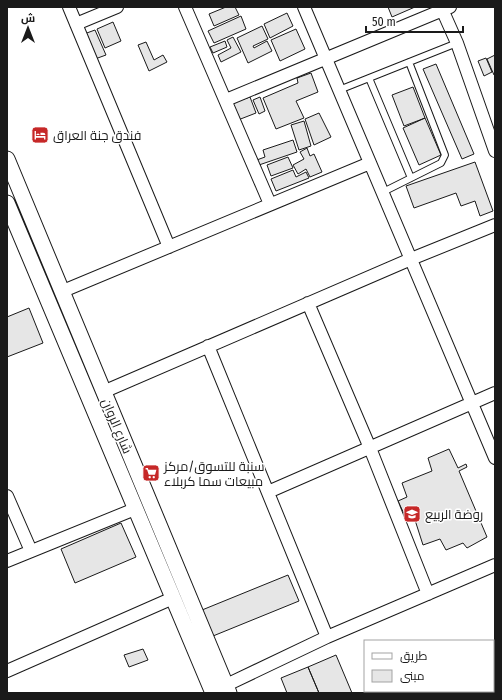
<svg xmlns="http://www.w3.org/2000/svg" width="502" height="700" font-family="'Fira Sans Condensed',Cairo,sans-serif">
<rect width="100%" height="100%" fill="#fff"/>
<path fill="#e6e6e6" stroke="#1a1a1a" d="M226,7H235L239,15L214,26L209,14Z
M388,7H415L392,17Z
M287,13L293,26L270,38L264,24Z
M241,16L246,29L214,43L208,31Z
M113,22L121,41L105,48L97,29Z
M262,26L268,39L253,46L254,48L267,41L272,51L248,63L237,38Z
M296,29L305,49L280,61L271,40Z
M95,30L106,55L95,59L84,34Z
M233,37L241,52L221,62L218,55L231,48L227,40Z
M225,41L227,47L213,53L210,47Z
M146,42L154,60L163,55L167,62L149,71L138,45Z
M495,55V75H494L487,59Z
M486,58L492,72L484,76L478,61Z
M436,64L474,154L462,159L423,69Z
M311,73L318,92L296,101L304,118L276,129L263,98L298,83L297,78Z
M413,87L425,118L404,126L392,95Z
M250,97L256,113L238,120L232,103Z
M260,97L265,111L259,114L253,100Z
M319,113L331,137L314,145L305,119Z
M425,118L441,155L419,165L403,128Z
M304,121L311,146L299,150L291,125Z
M293,140L297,152L256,166L254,161L265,157L263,150Z
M307,148L310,156L314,154L322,172L310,177L306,169L298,174L293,165L304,159L300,152Z
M288,157L293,168L271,176L267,165Z
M475,162L493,211L480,216L475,201L461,206L456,193L414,208L406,186Z
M293,170L296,177L306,172L309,178L276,191L271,179Z
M29,308L43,343L7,357V317Z
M449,449L458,468L466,464L467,467L459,471L487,537L467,548L463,543L446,550L440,539L423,545L415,520L406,518L398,501L407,497L402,483L432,471L428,458Z
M121,523L136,557L75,583L61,549Z
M288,575L299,601L213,636L202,610Z
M143,649L148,660L129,667L124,655Z
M336,655L352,693H319L308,667Z
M308,667L319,693H287L281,678Z"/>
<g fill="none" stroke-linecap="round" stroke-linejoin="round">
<g stroke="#1a1a1a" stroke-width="8">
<path id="service" d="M369,78L411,178
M339,90L457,43
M383,192L441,163L445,155L409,62"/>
</g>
<g stroke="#1a1a1a" stroke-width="14">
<path id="minor" d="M69,7L169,247
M185,7L270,204
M304,7L495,458
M441,7L457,43L495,151
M76,24L117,7
M226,100L450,7
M63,291L370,163
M308,303L370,448L428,594
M208,346L327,637
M103,392L411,259L495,225
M268,492L495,393
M7,496L31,551
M7,561L135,509
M7,671L173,598
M218,689L327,637L495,565"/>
</g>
<g stroke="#1a1a1a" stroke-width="17">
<path id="tertiary" d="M7,159L229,693
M7,203L213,693
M493,677L495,676
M454,693L459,691"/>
</g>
<use href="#service" stroke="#fff" stroke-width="6"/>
<use href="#minor" stroke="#fff" stroke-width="12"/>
<use href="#tertiary" stroke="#fff" stroke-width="15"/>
</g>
<defs>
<g id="hotel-square" transform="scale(0.9)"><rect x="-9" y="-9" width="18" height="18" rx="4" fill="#c62828" stroke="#fff"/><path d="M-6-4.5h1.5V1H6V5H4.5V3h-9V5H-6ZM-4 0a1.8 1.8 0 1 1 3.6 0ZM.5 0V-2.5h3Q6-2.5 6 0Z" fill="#fff"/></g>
<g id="supermarket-square" transform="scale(0.9)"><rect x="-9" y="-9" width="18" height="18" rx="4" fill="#c62828" stroke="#fff"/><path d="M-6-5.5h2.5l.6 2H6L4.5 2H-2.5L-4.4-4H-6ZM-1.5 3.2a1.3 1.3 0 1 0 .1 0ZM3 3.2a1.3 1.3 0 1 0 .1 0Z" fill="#fff"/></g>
<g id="school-square" transform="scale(0.9)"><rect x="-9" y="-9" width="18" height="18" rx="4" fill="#c62828" stroke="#fff"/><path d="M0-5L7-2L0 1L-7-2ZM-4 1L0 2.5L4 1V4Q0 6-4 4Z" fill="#fff"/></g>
</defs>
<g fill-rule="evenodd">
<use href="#hotel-square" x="40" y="135"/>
<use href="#supermarket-square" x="151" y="473"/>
<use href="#school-square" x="412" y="514"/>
</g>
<g text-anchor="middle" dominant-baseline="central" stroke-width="3" stroke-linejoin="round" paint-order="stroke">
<g font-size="13" fill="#1a1a1a" stroke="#fff" text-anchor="start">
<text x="53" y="135">فندق جنة العراق</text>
<text x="164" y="466">سنبة للتسوق/مركز<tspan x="164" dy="15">مبيعات سما كربلاء</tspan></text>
<text x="425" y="514">روضة الربيع</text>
</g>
<g font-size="13" fill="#1a1a1a" stroke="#fff">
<text transform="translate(117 426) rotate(67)">شارع الروان</text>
</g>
</g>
<rect width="502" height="700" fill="none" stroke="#1a1a1a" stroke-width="16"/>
<rect x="364" y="640" width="130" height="52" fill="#ffffff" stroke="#a3a3a3"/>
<rect x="372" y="653" width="20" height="6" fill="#ffffff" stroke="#a3a3a3"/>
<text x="400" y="660" font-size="12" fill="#1a1a1a">طريق</text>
<rect x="372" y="670" width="20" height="12" fill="#e6e6e6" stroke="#a3a3a3"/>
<text x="400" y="680" font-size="12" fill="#1a1a1a">مبنى</text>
<g transform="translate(28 28)" stroke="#ffffff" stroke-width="3" paint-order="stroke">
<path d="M0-3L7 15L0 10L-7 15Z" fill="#1a1a1a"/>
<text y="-6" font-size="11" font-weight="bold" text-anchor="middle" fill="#1a1a1a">ش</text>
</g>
<path d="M366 26v6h97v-6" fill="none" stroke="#1a1a1a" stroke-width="2"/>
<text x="372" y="26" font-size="12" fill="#1a1a1a" stroke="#ffffff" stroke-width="3" paint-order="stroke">50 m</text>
</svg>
